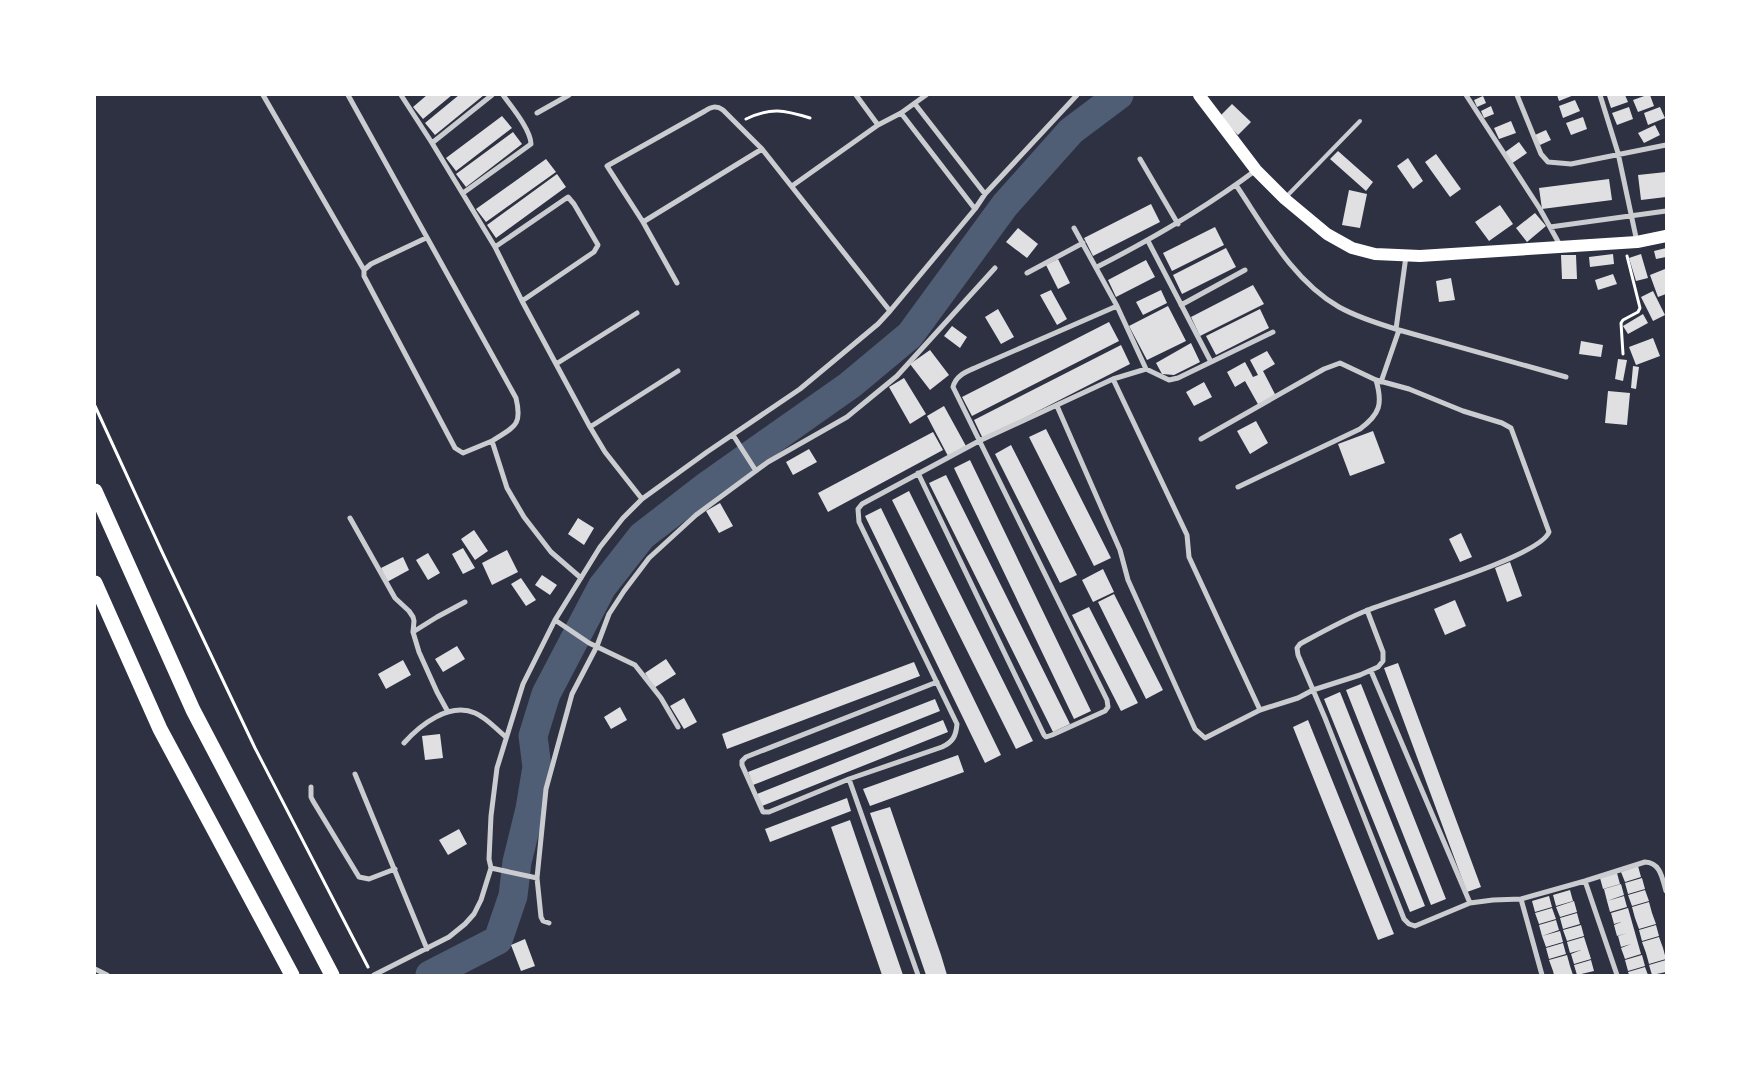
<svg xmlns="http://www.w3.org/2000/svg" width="1761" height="1070" font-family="Signika,sans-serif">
<rect width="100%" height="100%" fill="#2d3142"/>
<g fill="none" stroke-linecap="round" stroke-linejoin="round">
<path stroke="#4f5d75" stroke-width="29" d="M430,975L498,940L513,896L517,862L530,809L537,767L533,736L546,694L602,587L642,536L708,485L850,385L910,335L1005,205L1071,131L1119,95"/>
</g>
<path fill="#e0e0e3" d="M427,95H452L423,119L413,107Z
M459,95H484L435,135L425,123Z
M1557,95H1574L1559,101Z
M1610,95H1625L1628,102L1611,108L1607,96Z
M1647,95H1650L1654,106L1638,112L1633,100Z
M1483,96L1486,103L1477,107L1474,100Z
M1575,100L1580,111L1563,118L1559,106Z
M1232,104L1251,122L1238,135L1219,117Z
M1491,106L1494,114L1484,118L1481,111Z
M1629,107L1633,119L1617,125L1612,113Z
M1660,107L1665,118L1648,125L1644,113Z
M502,116L512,128L456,171L446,158Z
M1583,117L1587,129L1571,135L1566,123Z
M1511,121L1516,133L1499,139L1494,128Z
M1655,125L1660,135L1644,143L1638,133Z
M1546,130L1551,140L1540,145L1535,135Z
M513,132L522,144L466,187L456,174Z
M1519,142L1527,153L1511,164L1504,153Z
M1338,151L1373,182L1366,191L1330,159Z
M1436,154L1461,189L1450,197L1425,162Z
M1408,158L1423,181L1413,189L1397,166Z
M546,159L556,172L486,222L476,209Z
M1666,172V197L1641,200L1638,175Z
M557,174L566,187L496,238L487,225Z
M1609,179L1612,200L1542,209L1539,188Z
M1349,190L1367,194L1360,228L1342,225Z
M1151,204L1160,222L1093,256L1084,238Z
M1500,205L1513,224L1489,241L1475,222Z
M1535,213L1546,226L1527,242L1516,228Z
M1215,227L1224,245L1172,271L1163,253Z
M1018,228L1038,244L1027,258L1006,242Z
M1226,248L1236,267L1182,294L1173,275Z
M1666,248V257L1656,259L1654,251Z
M1613,254L1614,264L1590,267L1589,257Z
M1641,254L1648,278L1636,281L1629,258Z
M1561,255H1576L1577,279H1562Z
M1058,259L1070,283L1058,289L1046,265Z
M1146,260L1155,277L1116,297L1108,280Z
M1665,269L1666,294L1658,297L1650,275Z
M1613,274L1617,284L1598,290L1595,280Z
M1451,278L1455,300L1439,302L1436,281Z
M1253,285L1264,304L1200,336L1191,317Z
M1051,290L1067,319L1057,325L1040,295Z
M1161,290L1167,303L1143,315L1136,302Z
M1653,291L1665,315L1653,321L1641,297Z
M1168,306L1186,341L1147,360L1129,326Z
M998,309L1014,337L1001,344L985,317Z
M1260,309L1269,328L1216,355L1206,336Z
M1643,314L1648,323L1628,334L1623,326Z
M1109,322L1119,341L972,416L962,397Z
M952,326L967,337L960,348L944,336Z
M1653,338L1660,356L1636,365L1629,347Z
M1581,341L1603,345L1601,357L1579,354Z
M1191,343L1200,362L1174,375L1162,374L1156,363Z
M1121,345L1130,364L983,439L974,420Z
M930,350L949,375L930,390L910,364Z
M1267,351L1275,364L1263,371L1276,396L1259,406L1245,381L1235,387L1227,372L1245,362L1253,377L1258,375L1250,360Z
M1618,359L1627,360L1623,381L1615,379Z
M1633,366L1639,367L1636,389L1631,388Z
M904,378L926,414L910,424L889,387Z
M1204,382L1212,397L1194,406L1186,392Z
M1608,391L1630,393L1627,425L1605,423Z
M944,406L966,446L948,456L927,416Z
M1256,421L1268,443L1250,454L1237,431Z
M1046,429L1111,558L1094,566L1029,437Z
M1373,431L1385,463L1350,476L1338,444Z
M933,432L943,450L828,512L818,493Z
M1011,445L1077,575L1060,583L995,454Z
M809,449L817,462L793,475L786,462Z
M970,460L1091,711L1074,719L954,468Z
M946,475L1070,724L1053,732L929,483Z
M909,491L1033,741L1016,749L892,500Z
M720,503L733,526L719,533L706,511Z
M881,508L1001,755L985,763L865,516Z
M578,518L594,528L584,545L568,534Z
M474,530L488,551L475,560L461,539Z
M1461,533L1472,557L1460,562L1449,539Z
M463,548L475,568L463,574L452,554Z
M507,550L518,572L492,585L482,563Z
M428,553L440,573L428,580L416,560Z
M403,557L409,570L387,582L381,568Z
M1510,562L1522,596L1507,602L1495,568Z
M1103,569L1114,592L1093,602L1082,580Z
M542,575L557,585L550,595L535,585Z
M521,578L536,600L526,606L511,584Z
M1114,594L1163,690L1146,699L1098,602Z
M1455,600L1466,626L1445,635L1434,609Z
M1089,607L1138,703L1121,711L1072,615Z
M457,646L465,659L443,672L435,659Z
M666,659L676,674L654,688L645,673Z
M403,660L411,675L386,689L378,674Z
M914,662L920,676L727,749L722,734Z
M1398,663L1481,887L1467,892L1384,668Z
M1361,684L1446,899L1431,905L1346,690Z
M1340,692L1425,906L1410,912L1324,699Z
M684,698L697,722L684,729L670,706Z
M935,699L940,711L753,785L748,772Z
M620,707L627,720L611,729L604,717Z
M943,720L948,732L762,806L757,794Z
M1308,720L1394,934L1378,940L1293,727Z
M440,734L443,758L425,760L422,736Z
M958,755L964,772L870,806L863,789Z
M847,798L851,811L770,842L765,829Z
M890,807L941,955L947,975H926L882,847L870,813Z
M850,820L893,946L903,975H882L862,917L831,827Z
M459,829L467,844L448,855L439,840Z
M1638,866L1641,877L1625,882L1621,872Z
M1617,873L1620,884L1603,889L1600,878Z
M1642,878L1645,889L1628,894L1625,883Z
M1621,884L1624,895L1607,901L1604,889Z
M1570,890L1573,901L1556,906L1553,895Z
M1645,890L1649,901L1632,906L1628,895Z
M1549,896L1552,907L1535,912L1532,901Z
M1624,896L1627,907L1610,912L1607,901Z
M1574,901L1577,912L1560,917L1556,907Z
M1649,902L1652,913L1635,918L1632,907Z
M1552,908L1556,919L1539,924L1535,913Z
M1628,908L1641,954L1625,959L1621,948L1631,944L1621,947L1618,936L1627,933L1617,936L1614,925L1621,922L1614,924L1611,913Z
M1577,913L1580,924L1563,929L1560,918Z
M1652,913L1656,924L1639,929L1635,918Z
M1556,920L1559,930L1542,936L1539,925Z
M1581,925L1584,936L1567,941L1563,930Z
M1656,925L1659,936L1642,941L1639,930Z
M1560,931L1563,942L1546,947L1542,936Z
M1584,937L1591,959L1574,964L1571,954L1581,950L1570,953L1567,942Z
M1659,937L1663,948L1646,953L1642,942Z
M525,939L535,966L521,971L511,945Z
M1563,943L1566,954L1549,959L1546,948Z
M1663,948L1666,959L1649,964L1646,953Z
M1567,955L1570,966L1553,971L1549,960Z
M1642,955L1645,966L1628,971L1625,960Z
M1591,960L1594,971L1577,975L1574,965Z
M1666,960V972L1652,975L1649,965Z
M1570,966L1573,975H1554L1553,971Z
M1645,967L1648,975H1629L1628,972Z"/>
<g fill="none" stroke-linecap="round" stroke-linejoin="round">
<path stroke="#fff" stroke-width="3" d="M746,119C771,107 784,110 810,118
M1623,354L1621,323L1623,320L1638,312L1640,308L1627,256
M95,406L163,554L255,748L368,967"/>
<path stroke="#caccd0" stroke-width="4" d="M1286,197L1360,121"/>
<path stroke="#caccd0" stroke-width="5" d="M263,95L364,270
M348,95L516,398C523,427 513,427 492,441L507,488L524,517L551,552L581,578
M401,95L432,143L495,247L522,301L590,427L605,452L642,499
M856,95L878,125
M1466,95L1540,209L1561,247
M1517,95L1541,154L1548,162L1571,164L1666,145
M1600,95L1618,153L1637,242
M915,104L985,194
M537,113L569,95
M901,113L975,209
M432,143L492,95
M1140,159L1178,224
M1236,185C1265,228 1292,280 1339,307C1357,317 1379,324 1399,330
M792,186L878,125L901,113L926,95
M463,193L531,144C531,130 511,106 503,95
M643,222L762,149
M1550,227L1666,211
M1074,228L1117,306L1146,369
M426,238L371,264L364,270V276L455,448L463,453L492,441
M1148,241L1211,362
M495,247L568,197L574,204L598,245L594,252L522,301
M1097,267C1154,238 1204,209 1256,170
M1027,273L1083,243
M677,283L643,222L607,166L705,111C711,107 716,105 723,110L762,149L890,311
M1181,305L1245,270
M1396,329L1406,256
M556,364L637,313
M1113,379L1187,535L1189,557L1260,710
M1381,382L1399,330L1566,377
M1057,406L1120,550L1128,580L1195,729L1205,738L1260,710L1298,698L1313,690L1360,675L1378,667L1383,661V652L1367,610
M590,427L678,371
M733,435L756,471
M1201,439L1324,369L1340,363L1376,380L1409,389L1463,411L1502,423L1511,428L1549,532C1540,557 1399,597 1368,610C1345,619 1322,632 1300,644L1297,648L1298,655L1325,718L1404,919L1409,924L1415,926L1470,903L1493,900L1521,899L1585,881L1645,862C1661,863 1662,878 1666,891
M918,473L1044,735L1046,737L1052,735L1105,711L1108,707L1107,700L953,387C956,375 966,372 977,367L1117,306
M1238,487L1360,429C1380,414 1383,404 1376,380
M350,518L395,598L409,611L413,617L414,621L413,632L419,652L437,692L448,712
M555,620L589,643L635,665L661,698L678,727
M413,632L437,617L465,602
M1371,671L1470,903
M937,682L746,757L742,761V765L763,812H769L849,779L942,747C953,742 956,736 957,724L859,522L858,509L862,504L979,441L1113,379L1146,369L1169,380L1178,378L1273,332
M404,743C420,725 449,702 475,713C487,718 496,729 506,737
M355,774L427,949
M849,779L918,975
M311,787V797L313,801L359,877L369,879L395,869
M491,868L537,878
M1585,881L1617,975
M1521,899L1542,975
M549,923L543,921L541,917L537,878L546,789L572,694L597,646L609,614L624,591L649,558L696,515L768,462L847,417L897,376L995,268
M95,969L107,975
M374,975L449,937L465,924L474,914L481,900L491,868L489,859L491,816L497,768L523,684L555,620L600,547L623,518L642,499L707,452L800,389L878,324L890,311L975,209L985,194L1077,95"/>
<path stroke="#fff" stroke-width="12" d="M1199,95L1256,170L1285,199L1327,234L1352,248L1375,254L1420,256L1637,242L1666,236"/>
<path stroke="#fff" stroke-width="15" d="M95,491L193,710L332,975
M95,583L160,729L292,975"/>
</g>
<rect width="1761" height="1070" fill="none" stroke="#ffffff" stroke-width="192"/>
</svg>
